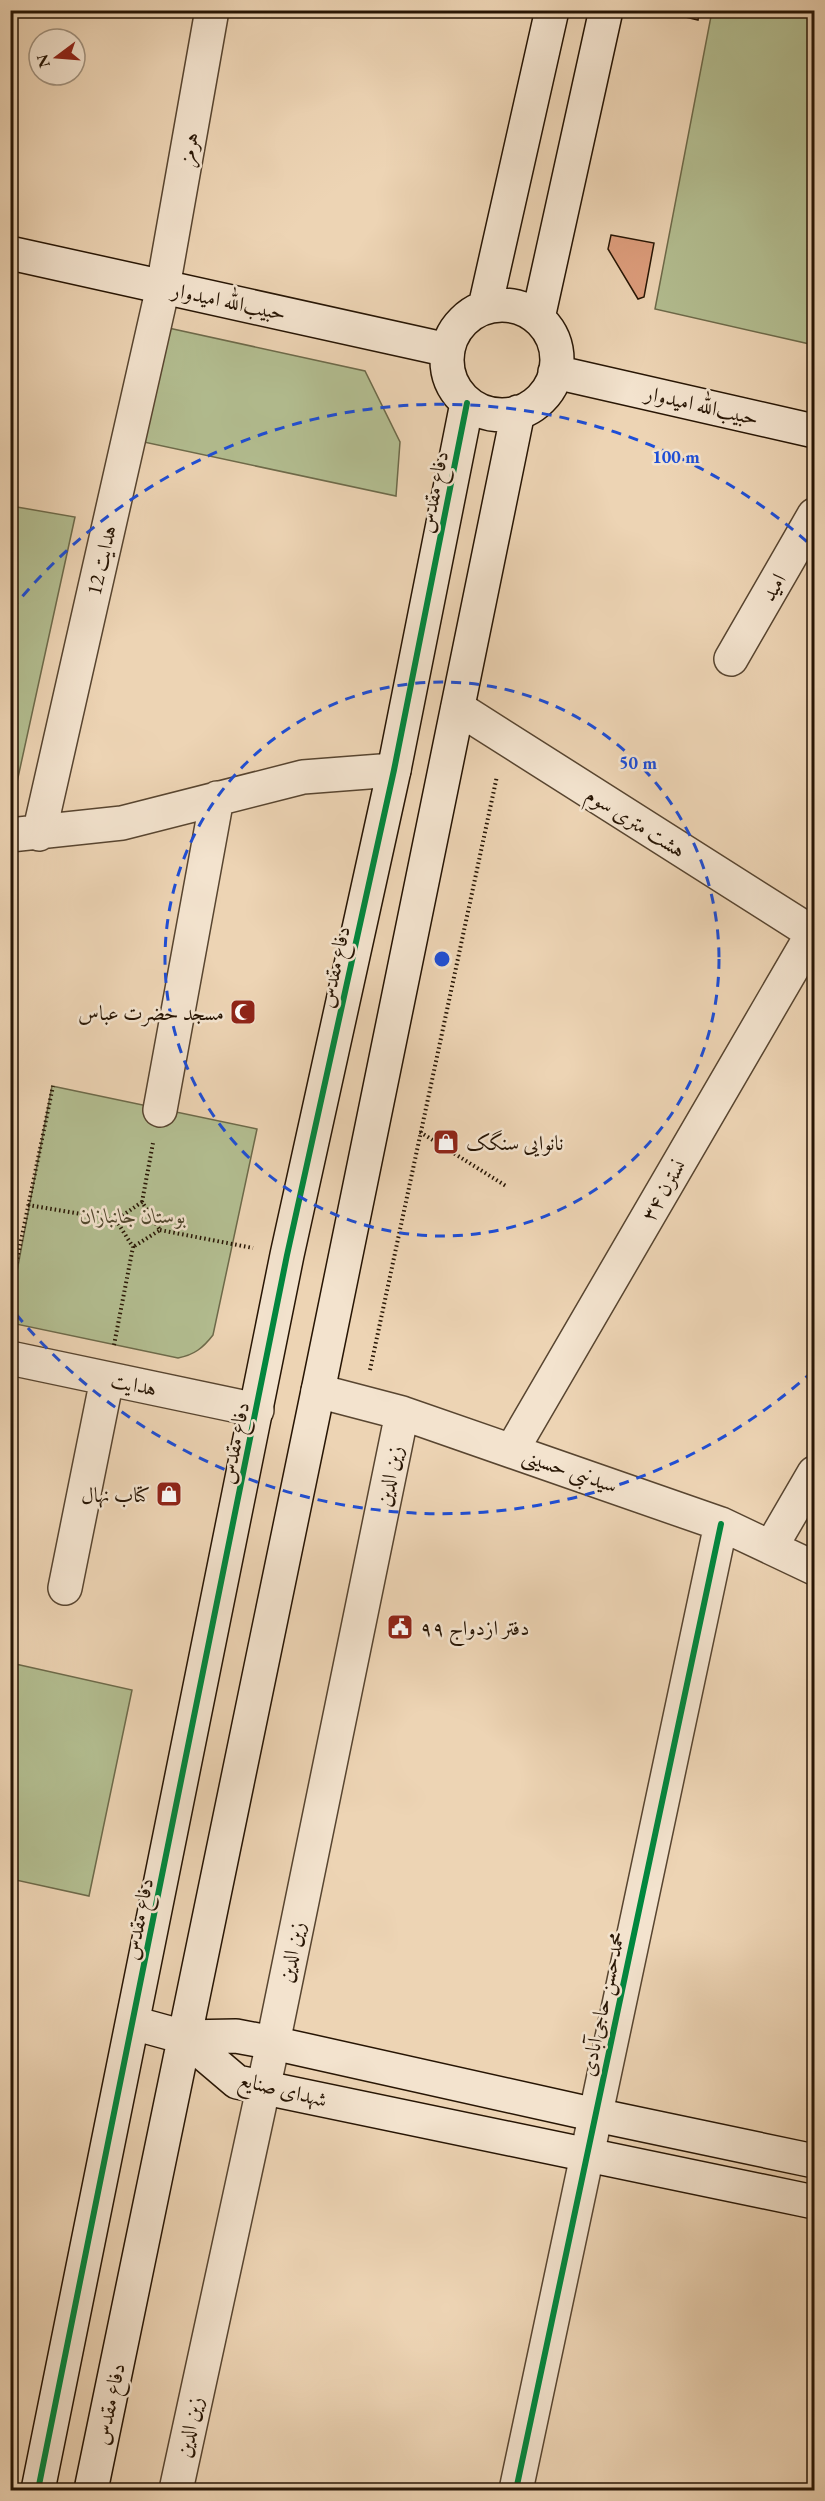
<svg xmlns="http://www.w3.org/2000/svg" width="825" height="2501" font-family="'EB Garamond',Amiri,serif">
<rect width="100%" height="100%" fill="#edd4b4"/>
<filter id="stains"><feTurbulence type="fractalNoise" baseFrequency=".00333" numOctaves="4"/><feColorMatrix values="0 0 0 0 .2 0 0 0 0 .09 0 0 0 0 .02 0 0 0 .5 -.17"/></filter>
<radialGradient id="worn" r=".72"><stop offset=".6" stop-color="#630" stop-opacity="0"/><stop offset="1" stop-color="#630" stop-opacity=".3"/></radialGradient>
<path fill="#b3be91" stroke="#6d6a4a" stroke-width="1.5" d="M712,11H814V345L655,309Z
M164,327L365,371L400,442L396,496L139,441Z
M11,506L75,517L12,805H10Z
M52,1086L257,1129L213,1335C203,1348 194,1355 178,1358L11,1323V1303Z
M11,1663L132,1690L89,1896L11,1879Z"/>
<path fill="#dd9d7c" stroke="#271504" stroke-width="1.5" d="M657,10H700L698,20Z
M611,235L654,243L644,297L638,299L608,249Z"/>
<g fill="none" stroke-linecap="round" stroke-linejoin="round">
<g stroke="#584530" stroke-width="36">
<path id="street" d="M731,659L814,515
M458,708L814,934
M39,834L163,287L212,10
M10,835L122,823L303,777L394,770
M160,1110L217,798
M10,1358L257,1410
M318,1391L402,1413L721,1524L814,1568
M512,1450L814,931
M771,1547L814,1473
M65,1588L107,1379
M176,2490L273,2043L402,1413
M516,2490L721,1524"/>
</g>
<g stroke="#271504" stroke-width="36">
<path id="secondary" d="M10,253L448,350
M447 360a55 55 0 1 1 110 0a55 55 0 1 1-110 0Z
M485,307L552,10
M538,318L606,10
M555,372L814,431
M133,2023L184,2037L236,2036L273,2043L596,2115L814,2161
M184,2037L237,2082L814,2202
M38,2490L287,1255L394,770L467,403
M91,2490L318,1391L518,412"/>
</g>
<path stroke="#271504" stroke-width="4" stroke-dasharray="1.5 3" stroke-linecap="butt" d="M420,1132L506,1186
M142,1202L153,1143
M28,1205L116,1220
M160,1230L253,1248
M10,1294L53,1086
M114,1345L133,1247L116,1220L142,1202L160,1230L133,1247
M370,1370L497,776"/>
<use href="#street" stroke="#f3e3ce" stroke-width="33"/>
<use href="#secondary" stroke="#f3e3ce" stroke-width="33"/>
<g stroke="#f3e3ce" stroke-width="10">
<path id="cycleway" d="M38,2490L287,1255L394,770L467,403
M516,2490L721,1524"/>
</g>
<use href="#cycleway" stroke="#00873e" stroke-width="6"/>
</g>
<g fill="none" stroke="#1d4ed8" stroke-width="3" stroke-dasharray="10 8">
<circle cx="442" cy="959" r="277"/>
<path d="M813 1371A554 554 0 0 1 11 1308M11 610A554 554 0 0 1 813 547"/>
</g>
<defs>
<g id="mosque-square" transform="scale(1.35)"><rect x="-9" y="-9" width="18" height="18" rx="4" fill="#8f2418" stroke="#f3e3ce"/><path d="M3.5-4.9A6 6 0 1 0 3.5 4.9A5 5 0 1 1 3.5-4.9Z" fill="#fff"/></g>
<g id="shop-square" transform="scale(1.35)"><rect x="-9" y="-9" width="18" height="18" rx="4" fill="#8f2418" stroke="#f3e3ce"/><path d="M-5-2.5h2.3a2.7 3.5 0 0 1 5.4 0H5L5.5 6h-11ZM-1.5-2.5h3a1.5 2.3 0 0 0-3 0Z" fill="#fff"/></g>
<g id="civic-square" transform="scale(1.35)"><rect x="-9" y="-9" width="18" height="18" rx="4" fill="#8f2418" stroke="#f3e3ce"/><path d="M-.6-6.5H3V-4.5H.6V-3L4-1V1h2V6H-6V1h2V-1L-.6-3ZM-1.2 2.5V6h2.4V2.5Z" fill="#fff"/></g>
</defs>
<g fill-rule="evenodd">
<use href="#mosque-square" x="243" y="1012"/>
<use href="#shop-square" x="446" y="1142"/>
<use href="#shop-square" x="169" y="1494"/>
<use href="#civic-square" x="400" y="1627"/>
</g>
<g text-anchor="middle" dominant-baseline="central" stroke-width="5" stroke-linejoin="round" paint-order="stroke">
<g font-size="21" fill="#271504" stroke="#f3e3ce">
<text transform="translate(188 149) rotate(-80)">هرمز</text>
<text transform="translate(229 301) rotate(12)">حبیب‌الله امیدوار</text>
<text transform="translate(702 405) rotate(13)">حبیب‌الله امیدوار</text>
<text transform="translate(433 492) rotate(-79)">دفاع مقدس</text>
<text transform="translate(101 560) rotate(-77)">هدایت 12</text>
<text transform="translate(773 587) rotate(-60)">امید</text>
<text transform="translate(636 822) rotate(32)">هشت متری سوم</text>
<text transform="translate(334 967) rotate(-78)">دفاع مقدس</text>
<text transform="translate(663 1190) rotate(-60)">نسترن ۳۴</text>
<text transform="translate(134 1384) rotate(12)">هدایت</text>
<text transform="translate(234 1443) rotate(-79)">دفاع مقدس</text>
<text transform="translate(570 1470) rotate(19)">سیدنبی حسینی</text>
<text transform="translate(389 1476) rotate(-78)">زین الدین</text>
<text transform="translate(138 1919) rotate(-79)">دفاع مقدس</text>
<text transform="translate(291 1952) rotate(-78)">زین الدین</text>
<text transform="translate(602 2004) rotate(-78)">محمدحسن حاجی‌آبادی</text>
<text transform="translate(283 2089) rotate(14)">شهدای صنایع</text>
<text transform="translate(109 2404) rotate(-78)">دفاع مقدس</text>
<text transform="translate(189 2427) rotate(-78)">زین الدین</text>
</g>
<g font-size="21" fill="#271504" stroke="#f3e3ce" text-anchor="end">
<text x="224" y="1012">مسجد حضرت عباس</text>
<text x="466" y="1142" text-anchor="start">نانوایی سنگک</text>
<text x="150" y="1494">کتاب نهال</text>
<text x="420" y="1627" text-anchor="start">دفتر ازدواج ۹۹</text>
</g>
<g font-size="21" font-style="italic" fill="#51482e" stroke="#f3e3ce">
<text x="133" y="1215">بوستان جانبازان</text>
</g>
</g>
<circle cx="442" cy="959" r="9" fill="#1d4ed8" stroke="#f3e3ce" stroke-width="3"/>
<g font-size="18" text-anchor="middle" font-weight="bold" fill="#1d4ed8" stroke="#f3e3ce" stroke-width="5" stroke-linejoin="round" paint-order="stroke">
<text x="676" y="463">100 m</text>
<text x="638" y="769">50 m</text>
</g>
<rect width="825" height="2501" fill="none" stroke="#edd4b4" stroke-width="36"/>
<rect x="12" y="12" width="801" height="2477" fill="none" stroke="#271504" stroke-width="3"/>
<rect x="18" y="18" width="789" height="2465" fill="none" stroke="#271504" stroke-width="1.5"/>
<g transform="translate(57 57) rotate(254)"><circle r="28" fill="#f3e3ce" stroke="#a1917d" stroke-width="1.5"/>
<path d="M0-4.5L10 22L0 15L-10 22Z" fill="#8f2418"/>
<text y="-9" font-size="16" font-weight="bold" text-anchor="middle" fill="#271504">N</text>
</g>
<rect width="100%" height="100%" filter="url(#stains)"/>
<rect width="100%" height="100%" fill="url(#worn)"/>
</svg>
